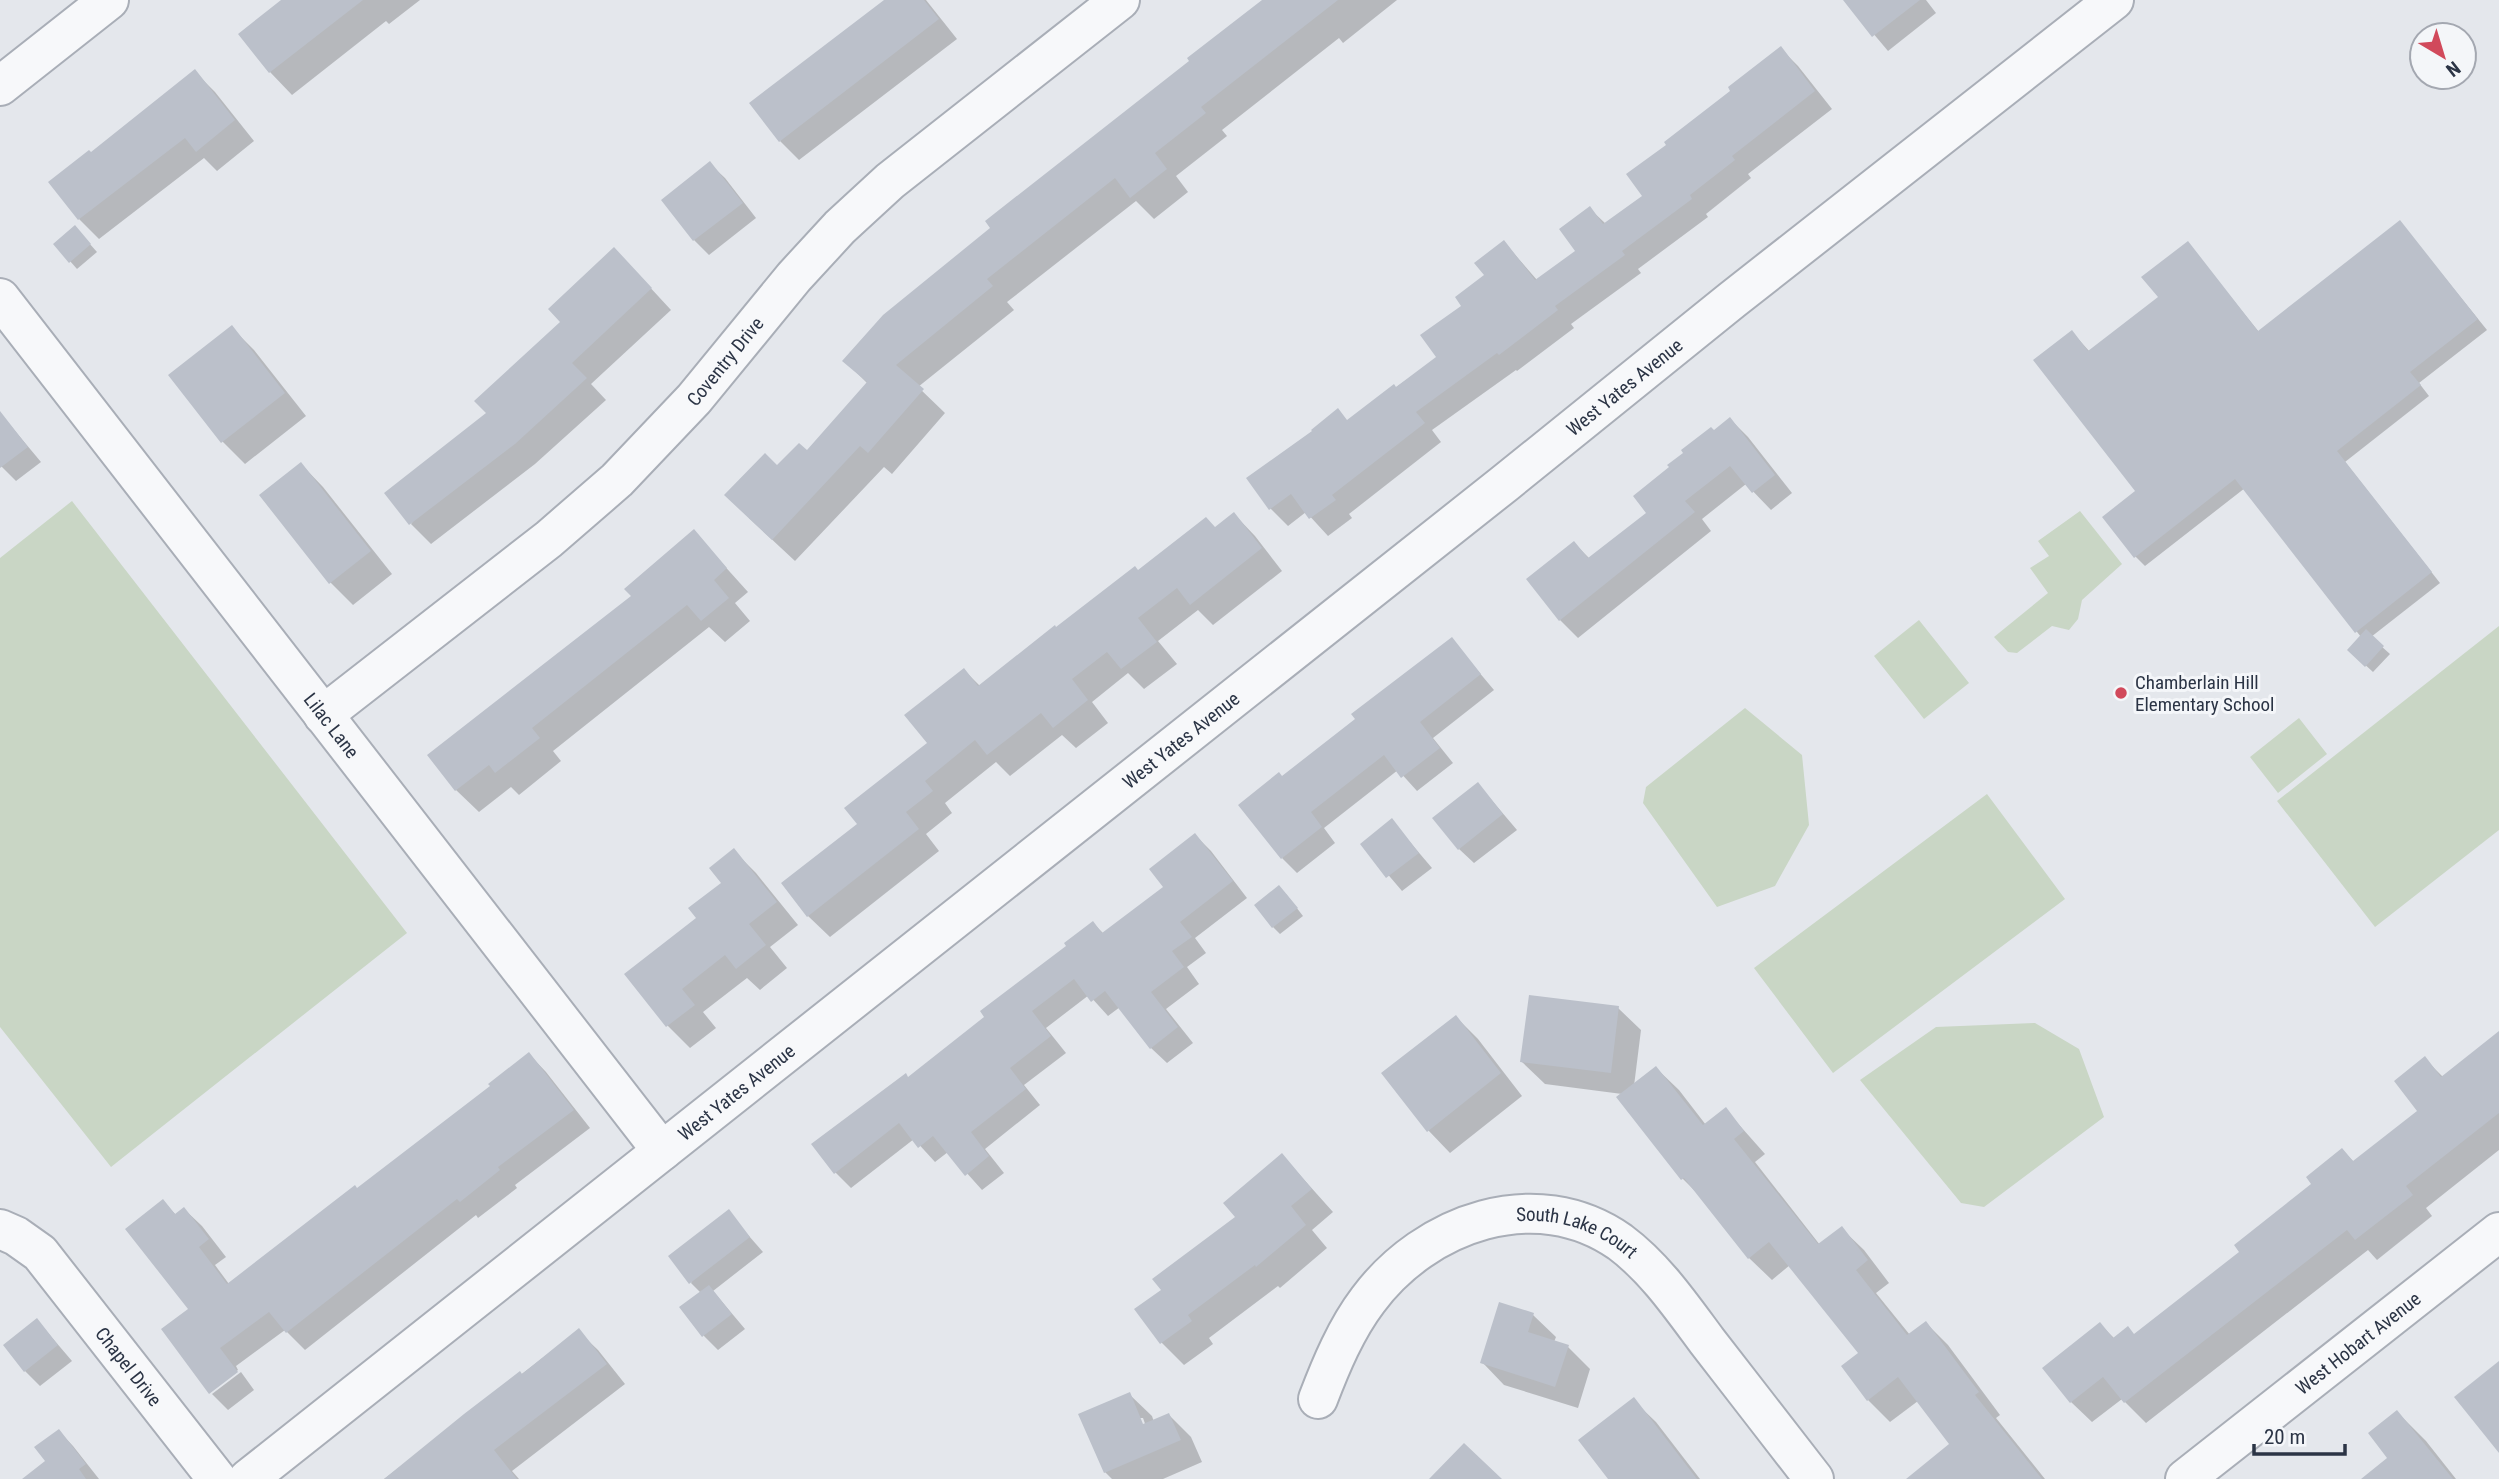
<svg xmlns="http://www.w3.org/2000/svg" width="2499" height="1479" font-family="'Roboto Condensed',sans-serif">
<rect width="100%" height="100%" fill="#e4e7ec"/>
<path fill="#c9d6c5" d="M72,501L407,933L111,1167L0,1027V558Z
M2080,511L2122,564L2082,600L2078,619L2069,630L2052,626L2017,653L2008,652L1994,637L2048,593L2030,568L2049,556L2038,541Z
M1919,620L1969,683L1924,719L1874,656Z
M2499,626V830L2375,927L2277,801Z
M1745,708L1802,755L1809,825L1775,886L1717,907L1643,803L1646,787Z
M2299,718L2327,754L2278,793L2250,757Z
M1987,794L2065,899L1833,1073L1754,968Z
M2035,1023L2079,1049L2104,1117L1984,1207L1961,1203L1860,1080L1936,1027Z"/>
<path fill="#0003" fill-rule="evenodd" d="M283,0H420L389,24L386,21L292,95L270,72L240,34Z
M887,0H926L957,39L799,160L780,141Z
M1265,0H1397L1343,43L1339,38L1222,130L1227,136L1176,176L1188,192L1154,219L1136,201L1007,302L1014,310L918,387L945,413L892,474L884,467L795,561L749,518L777,467L807,453L868,384L845,361Z
M1845,0H1926L1936,13L1888,51Z
M1780,48L1798,66L1832,109L1748,174L1751,178L1706,214L1708,217L1638,269L1641,273L1571,324L1574,328L1517,371L1516,370L1432,430L1441,442L1349,514L1352,518L1328,536L1306,512L1288,526L1270,508L1348,421L1439,357L1464,306L1486,276L1504,242L1537,280L1578,251L1590,209L1606,224L1645,196L1669,145Z
M195,72L215,92L254,141L217,171L204,158L99,239L79,219L91,154Z
M710,164L725,178L756,218L709,255L694,240L663,201Z
M2400,222L2487,330L2419,383L2429,396L2345,462L2440,583L2371,637L2390,654L2373,672L2349,650L2361,637L2245,488L2145,566L2135,556L2138,491L2072,332L2090,352L2160,297L2187,243L2259,332Z
M81,234L97,252L77,269L55,244Z
M634,270L671,310L591,384L606,400L535,464L431,544L411,524L489,413Z
M232,328L254,350L306,416L245,464L223,442L171,375Z
M0,413L41,462L16,481L0,465Z
M1730,419L1748,437L1792,493L1771,510L1746,484L1702,519L1711,531L1578,638L1560,620L1574,543L1590,559L1649,513L1686,453Z
M301,464L323,487L392,574L353,605L330,582Z
M1234,514L1255,536L1282,571L1213,625L1198,610L1158,641L1177,664L1144,689L1128,673L1092,702L1108,723L1076,748L1062,735L1010,776L996,762L945,803L952,813L926,834L939,851L830,937L808,916L783,883L860,825L929,743L964,670L980,686L1138,572L1215,529Z
M694,532L748,592L735,603L750,621L725,642L709,627L553,751L561,761L519,795L511,787L479,812L456,790L429,756L633,596Z
M1452,640L1494,690L1433,738L1453,763L1417,791L1398,770L1324,828L1335,843L1297,873L1282,858L1357,719Z
M1478,784L1517,830L1474,863L1459,849Z
M1392,821L1432,868L1402,891L1362,844Z
M1195,835L1211,851L1247,898L1195,938L1206,953L1187,967L1199,984L1166,1009L1193,1043L1167,1063L1151,1048L1120,1007L1108,1016L1089,995L1046,1028L1066,1053L1024,1085L1040,1105L985,1149L1004,1173L982,1190L948,1152L935,1162L914,1139L851,1188L835,1172L908,1079L987,1017L1093,923L1104,934L1166,887Z
M734,851L756,873L798,925L770,947L787,968L760,990L747,978L703,1012L716,1028L690,1048L668,1026L627,974L698,918L723,883Z
M1286,894L1303,916L1280,934L1273,927Z
M1618,1008L1641,1030L1634,1086L1656,1068L1679,1090L1706,1125L1726,1110L1765,1154L1755,1162L1820,1245L1841,1228L1864,1250L1889,1283L1876,1293L1910,1335L1926,1323L1948,1345L2000,1415L1996,1418L2045,1479H1930L1951,1445L1918,1401L1890,1422L1868,1400L1860,1354L1790,1265L1772,1280L1749,1258L1705,1201L1683,1179L1622,1102V1094L1545,1084L1522,1062Z
M1456,1017L1478,1039L1522,1096L1450,1153L1428,1130Z
M2499,1039V1150L2426,1208L2432,1216L2377,1260L2368,1250L2146,1423L2122,1399L2092,1422L2071,1402L2100,1324L2115,1339L2135,1336L2242,1252L2314,1184L2342,1150L2354,1162L2420,1111L2425,1059L2443,1077Z
M529,1054L546,1072L590,1128L515,1185L517,1188L478,1218L476,1215L305,1350L285,1330L236,1366L238,1370L210,1390L163,1201L176,1215L184,1209L202,1226L226,1257L215,1265L229,1284L358,1190L492,1086Z
M1282,1155L1333,1212L1312,1230L1327,1248L1280,1288L1278,1286L1209,1338L1213,1344L1184,1365L1162,1343L1137,1310L1163,1290L1237,1218Z
M728,1212L763,1252L713,1291L745,1329L718,1350L704,1336L701,1293L691,1283Z
M1533,1315L1556,1337L1554,1342L1568,1347L1590,1369L1578,1408L1504,1385L1482,1362Z
M37,1320L72,1361L40,1386L25,1371Z
M578,1331L598,1350L625,1384L512,1471L519,1479H384Z
M241,1372L254,1390L228,1410L212,1394Z
M1129,1394L1152,1416L1154,1422L1169,1415L1191,1437L1202,1462L1163,1479H1112L1105,1472ZM1139,1418H1143L1148,1432L1145,1433Z
M1633,1400L1656,1422L1700,1479H1610Z
M2397,1412L2426,1441L2456,1479H2364L2390,1458Z
M59,1431L73,1446L99,1479H25L48,1462Z"/>
<path fill="#bbc0ca" d="M281,0H363L269,73L238,34Z
M884,0H924L939,19L779,142L749,103Z
M1262,0H1338L1201,107L1206,113L1155,153L1167,169L1130,198L1115,178L987,279L993,286L896,365L924,389L868,453L860,446L772,540L724,495L765,453L777,465L799,443L807,450L867,382L842,361L883,315L990,228L985,221L1189,61L1187,58Z
M1843,0H1920L1872,37Z
M1781,46L1815,91L1732,156L1735,160L1690,195L1692,199L1622,251L1625,255L1555,306L1558,310L1499,355L1497,353L1416,412L1425,423L1332,495L1336,500L1309,519L1291,494L1269,510L1246,478L1312,431L1311,430L1338,408L1347,420L1394,384L1396,387L1436,357L1420,335L1461,306L1455,297L1484,275L1474,263L1504,240L1535,280L1575,251L1559,229L1590,206L1603,224L1642,196L1626,174L1666,145L1664,142L1730,91L1728,87Z
M195,69L235,120L196,152L185,138L78,220L48,182L89,150L91,152Z
M710,161L743,203L693,241L661,200Z
M2400,220L2478,319L2410,372L2421,385L2337,451L2432,572L2355,633L2235,479L2134,558L2102,517L2135,491L2033,360L2072,330L2088,351L2158,297L2141,277L2188,241L2258,331Z
M75,225L91,244L69,263L53,244Z
M614,247L652,288L572,363L587,378L515,444L409,525L384,493L486,413L474,401L560,322L548,309Z
M232,325L285,393L221,443L168,375Z
M0,411L28,447L0,468Z
M1730,417L1775,475L1752,493L1730,466L1685,501L1695,512L1559,621L1526,579L1574,541L1588,558L1646,513L1633,496L1669,467L1667,465L1683,453L1681,450L1711,427L1714,430Z
M301,462L371,551L329,584L259,495Z
M1234,512L1262,548L1190,605L1177,588L1138,618L1157,642L1121,669L1107,652L1072,679L1088,700L1053,728L1041,713L987,755L975,740L925,781L933,791L906,812L919,829L807,917L781,883L857,824L844,808L927,743L904,715L964,668L978,686L1055,625L1056,627L1135,566L1138,570L1206,517L1215,527Z
M694,529L727,568L714,580L729,598L701,621L687,605L532,728L540,738L495,773L489,765L455,791L427,755L631,596L624,589Z
M2366,629L2384,646L2365,667L2347,650Z
M1452,637L1481,674L1420,722L1440,748L1401,778L1384,755L1311,812L1322,827L1281,859L1238,805L1279,772L1282,776L1355,719L1351,714Z
M1478,782L1503,814L1458,850L1432,818Z
M1392,818L1419,853L1386,878L1360,844Z
M1195,833L1233,881L1180,922L1192,937L1172,951L1184,967L1151,992L1178,1027L1150,1049L1105,991L1091,1002L1074,979L1032,1011L1051,1036L1010,1068L1026,1089L971,1132L989,1156L965,1176L933,1136L918,1148L899,1123L834,1174L811,1144L906,1073L908,1077L984,1017L980,1011L1066,946L1064,943L1093,921L1102,933L1163,887L1149,869Z
M734,848L777,902L749,924L766,945L736,969L725,955L682,989L695,1005L666,1027L624,974L696,918L688,908L721,883L709,868Z
M1279,885L1298,908L1272,928L1254,905Z
M1529,995L1619,1006L1611,1073L1520,1062Z
M1456,1015L1501,1073L1427,1132L1381,1073Z
M2499,1031V1113L2406,1186L2413,1195L2355,1240L2347,1230L2124,1403L2103,1377L2070,1403L2042,1368L2100,1322L2113,1338L2128,1326L2134,1334L2239,1252L2234,1245L2311,1184L2306,1177L2342,1148L2353,1161L2417,1111L2394,1081L2425,1056L2441,1077Z
M529,1052L574,1110L498,1167L500,1170L460,1202L457,1199L286,1333L269,1312L220,1348L238,1372L209,1394L161,1329L188,1309L125,1229L163,1199L175,1214L184,1207L209,1239L199,1247L227,1284L355,1185L357,1188L490,1086L488,1084Z
M1656,1066L1703,1125L1726,1107L1744,1131L1734,1139L1818,1244L1842,1226L1868,1260L1856,1270L1907,1335L1926,1321L1979,1392L1975,1395L2042,1479H1906L1949,1444L1898,1377L1867,1401L1841,1366L1858,1353L1769,1242L1748,1259L1684,1178L1681,1180L1616,1097Z
M1282,1153L1312,1189L1291,1206L1306,1225L1256,1267L1255,1265L1188,1315L1192,1321L1160,1344L1134,1309L1161,1290L1152,1279L1235,1217L1223,1203Z
M729,1209L750,1237L689,1284L668,1256Z
M709,1285L732,1314L702,1337L679,1307Z
M1499,1302L1534,1313L1528,1332L1569,1345L1555,1387L1480,1363Z
M37,1318L58,1345L24,1372L3,1345Z
M579,1328L607,1364L494,1450L517,1479H384L464,1414L520,1371L522,1374Z
M2499,1361V1453L2454,1397Z
M1130,1392L1143,1424L1169,1413L1181,1440L1104,1473L1078,1414Z
M1634,1397L1697,1479H1608L1578,1440Z
M2397,1410L2453,1479H2361L2387,1458L2368,1433Z
M59,1429L86,1464L79,1469L86,1479H22L45,1461L34,1447Z
M1464,1443L1502,1479H1429Z"/>
<g fill="none" stroke-linecap="round" stroke-linejoin="round">
<g stroke="#a9aeb7" stroke-width="42">
<g id="minor">
<path d="M0,86L109,0"/>
<path id="s1" d="M0,298L662,1151"/>
<path id="s2" d="M323,715L549,539L617,480L694,399L794,277L840,227L890,181L1120,0"/>
<path id="s3" d="M0,1229L16,1236L40,1253L217,1479"/>
<path id="s4" d="M1318,1399C1331,1365 1346,1329 1368,1300C1425,1223 1536,1183 1620,1242C1655,1268 1681,1306 1707,1341C1743,1387 1778,1433 1814,1479"/>
<path id="s5" d="M248,1479L1504,484L1732,300L2114,0"/>
<path id="s6" d="M2185,1479L2499,1232"/>
</g>
</g>
<use href="#minor" stroke="#f7f8fa" stroke-width="38"/>
</g>
<circle fill="#d1495b" stroke="#f4f6f9" stroke-width="2.5" cx="2121" cy="693" r="7"/>
<g text-anchor="middle" dominant-baseline="central" stroke-width="6" stroke-linejoin="round" paint-order="stroke">
<g font-size="19" fill="#2b3445" stroke="#f4f6f9">
<text stroke="none"><textPath href="#s2" startOffset="537">Coventry Drive</textPath></text>
<text stroke="none"><textPath href="#s5" startOffset="1757">West Yates Avenue</textPath></text>
<text stroke="none"><textPath href="#s1" startOffset="541">Lilac Lane</textPath></text>
<text stroke="none"><textPath href="#s5" startOffset="1190">West Yates Avenue</textPath></text>
<text stroke="none"><textPath href="#s5" startOffset="623">West Yates Avenue</textPath></text>
<text stroke="none"><textPath href="#s4" startOffset="352">South Lake Court</textPath></text>
<text stroke="none"><textPath href="#s6" startOffset="220">West Hobart Avenue</textPath></text>
<text stroke="none"><textPath href="#s3" startOffset="191">Chapel Drive</textPath></text>
</g>
<g font-size="19" fill="#2b3445" stroke="#f4f6f9" text-anchor="start">
<text x="2135" y="682">Chamberlain Hill<tspan x="2135" dy="22">Elementary School</tspan></text>
</g>
</g>
<g transform="translate(2443 56) rotate(142)"><circle r="33" fill="#f4f6f9" stroke="#a4a8b1" stroke-width="2"/>
<path d="M0-5L12 26L0 18L-12 26Z" fill="#d1495b"/>
<text y="-10" font-size="19" font-weight="bold" text-anchor="middle" fill="#2b3445">N</text>
</g>
<path d="M2254 1444v10h91v-10" fill="none" stroke="#2b3445" stroke-width="3.5"/>
<text x="2264" y="1444" font-size="21" fill="#2b3445" stroke="#f4f6f9" stroke-width="5" paint-order="stroke">20 m</text>
</svg>
